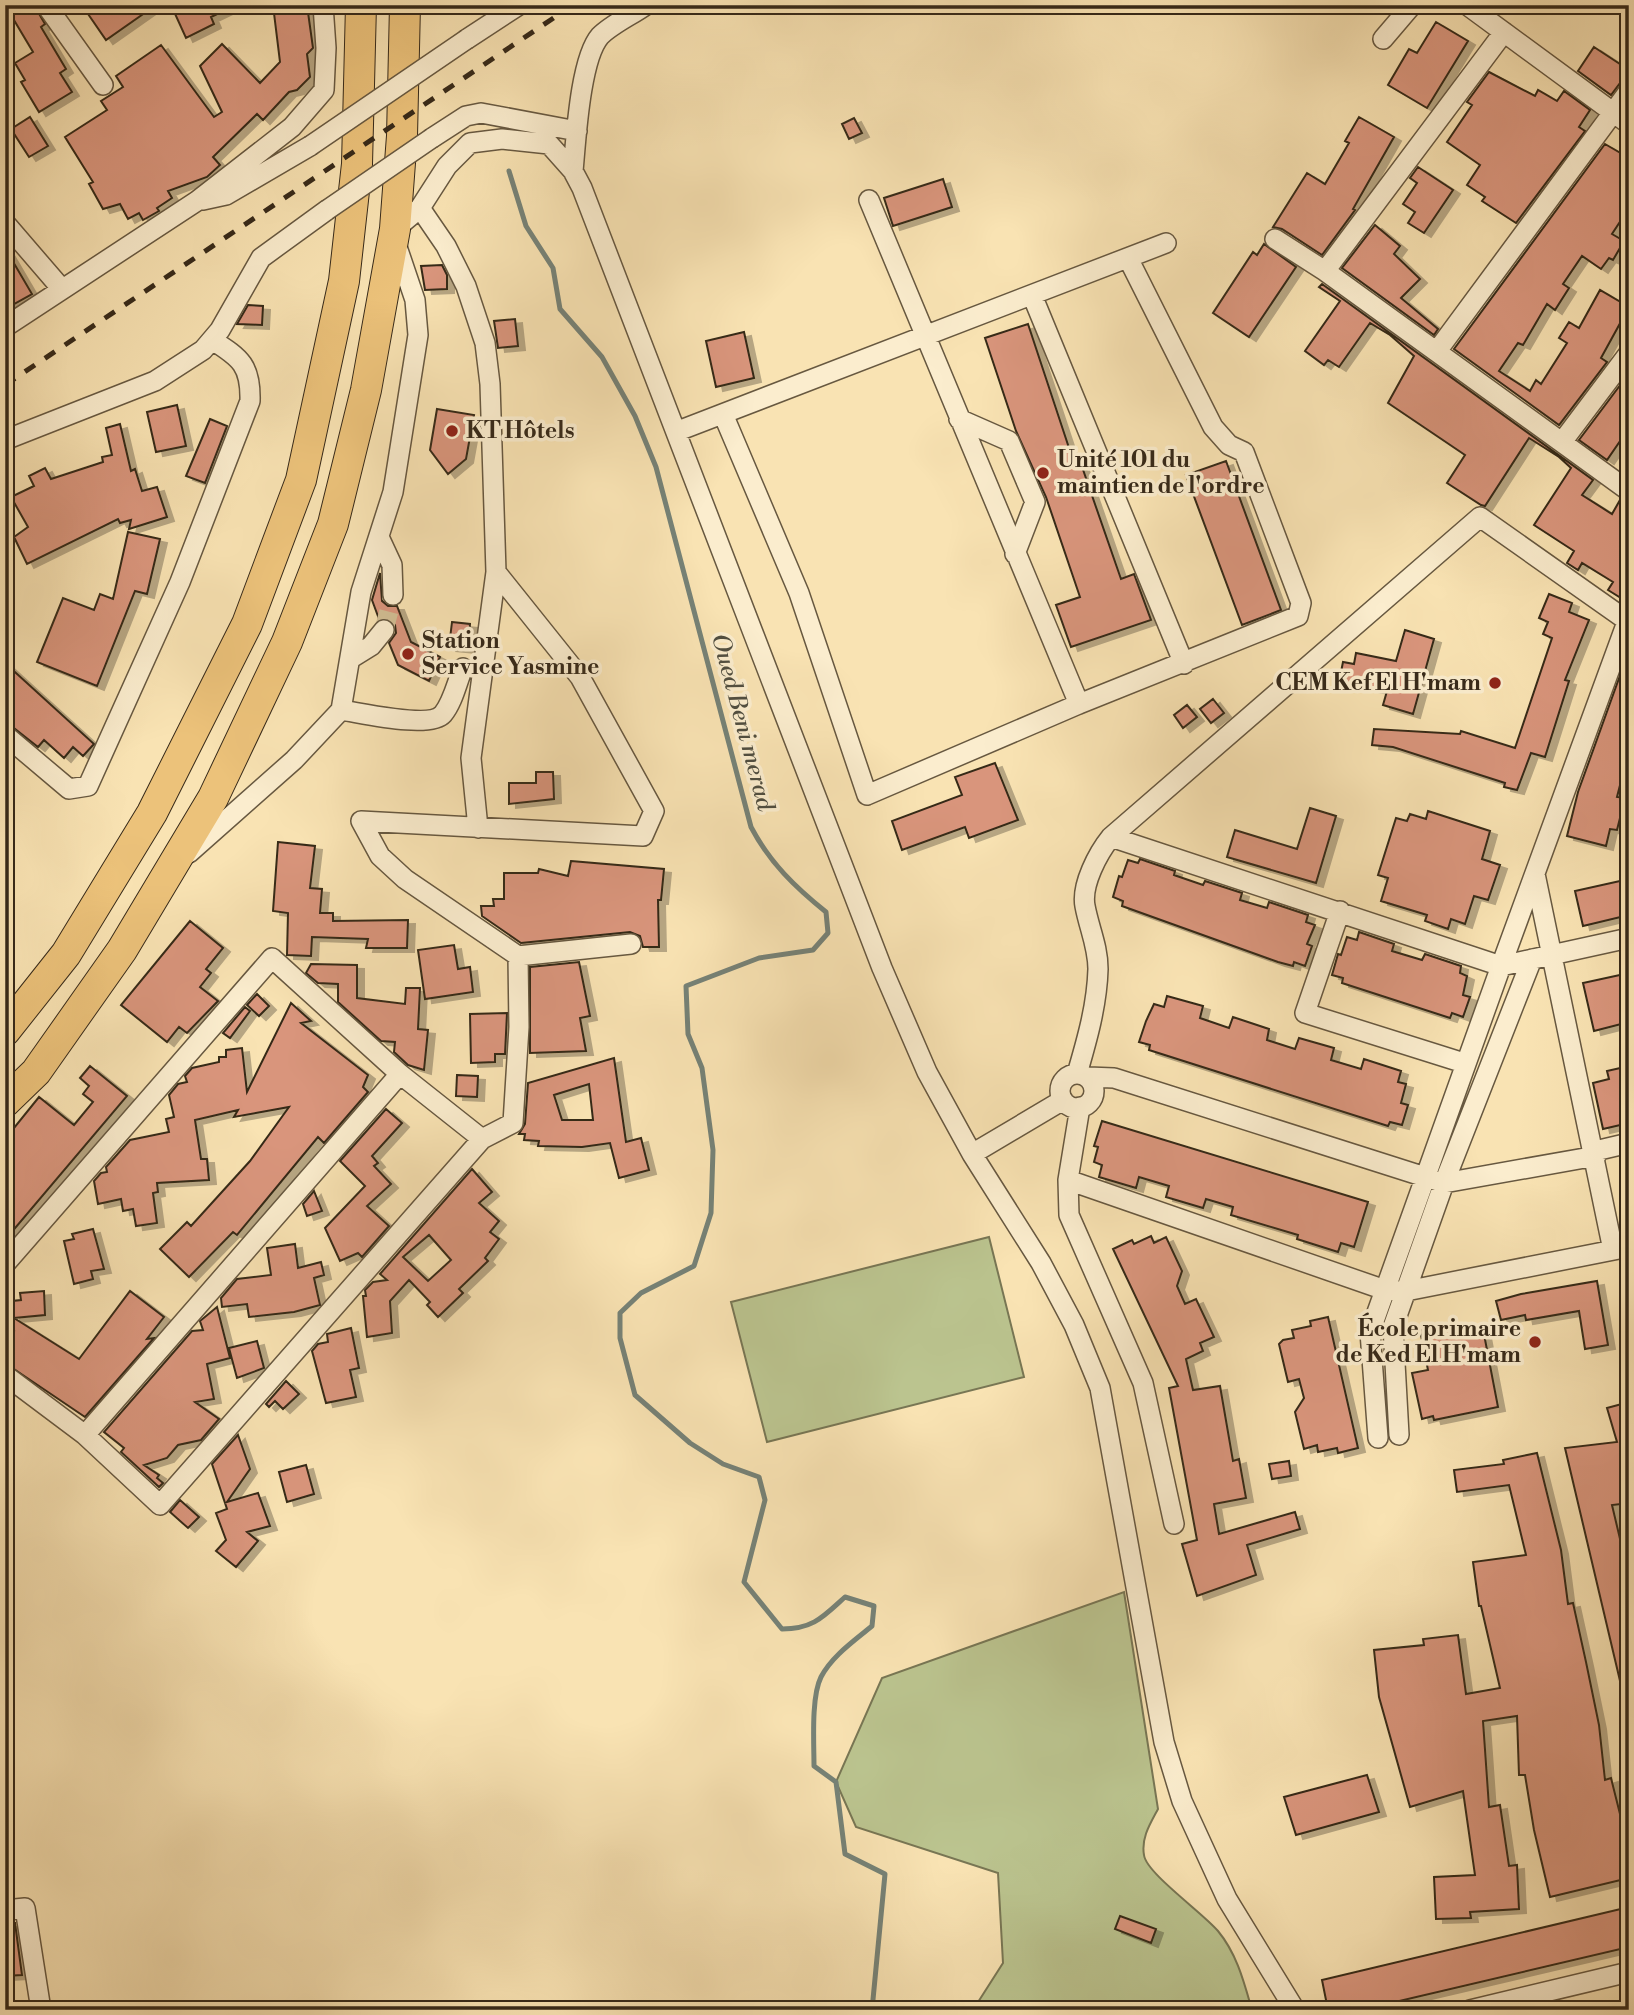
<svg xmlns="http://www.w3.org/2000/svg" width="1634" height="2015" font-family="'Libre Bodoni',serif">
<defs>
<filter id="shadow"><feDropShadow dx="7" dy="4" stdDeviation="0" flood-color="#0004"/></filter>
</defs>
<rect width="100%" height="100%" fill="#f9e3b3"/>
<filter id="stains"><feTurbulence type="fractalNoise" baseFrequency=".00286" numOctaves="4"/><feColorMatrix values="0 0 0 0 .2 0 0 0 0 .09 0 0 0 0 .02 0 0 0 .5 -.17"/></filter>
<radialGradient id="worn" r=".72"><stop offset=".6" stop-color="#630" stop-opacity="0"/><stop offset="1" stop-color="#630" stop-opacity=".3"/></radialGradient>
<path fill="#bbc48f" stroke="#787654" stroke-width="2" d="M989,1237L1024,1377L767,1442L731,1302Z
M1124,1592L1158,1809C1150,1824 1141,1838 1144,1855C1146,1873 1203,1913 1218,1931C1237,1954 1244,1982 1252,2010H973L1003,1963L998,1873L856,1827L836,1782L882,1678Z"/>
<g fill="none" stroke-linecap="round" stroke-linejoin="round">
<path stroke="#768277" stroke-width="5" d="M493,7V5
M509,171L526,226L553,268L560,309L602,357L635,416L656,467L751,827C770,863 795,887 826,912L828,933L813,950L759,958L686,986L688,1034L702,1068L713,1150L711,1213L694,1266L641,1293L620,1313V1338L635,1395L690,1443L723,1464L759,1477L765,1500L744,1582L782,1629C813,1629 823,1617 845,1597L874,1606L872,1626C854,1641 832,1656 821,1677C811,1697 814,1743 814,1766L836,1782L845,1854L885,1874L872,2010"/>
</g>
<path fill="#d9957c" stroke="#362919" stroke-width="2" fill-rule="evenodd" filter="url(#shadow)" d="M5,5H34L45,24L41,27L66,69L60,73L72,92L39,112L21,82L25,80L15,63L33,52Z
M94,5H156L106,40L86,11Z
M171,5H236L211,17L214,24L186,38Z
M273,5H307L313,48L307,54L310,77L297,90L289,92L263,120L257,114L213,157L220,165L207,177L168,191L172,198L157,208L159,211L143,220L139,213L128,219L120,204L103,209L89,184L93,182L65,137L107,110L101,101L123,87L116,76L161,45L214,117L222,112L200,66L222,44L260,83L280,62Z
M1436,22L1468,41L1427,108L1388,85L1409,49L1417,53Z
M1594,47L1629,70V79L1620,83L1611,95L1578,71Z
M1489,72L1535,96L1538,90L1557,101L1564,91L1590,110L1579,127L1585,131L1516,223L1482,201L1485,197L1467,185L1480,165L1447,142L1472,105L1467,102Z
M30,117L48,146L29,157L11,129Z
M1359,117L1394,137L1353,209L1355,210L1322,255L1282,229L1273,227L1307,173L1325,184L1349,143L1345,141Z
M854,118L862,133L849,139L842,124Z
M1605,144L1629,158V208L1612,234L1624,241L1613,260L1609,258L1601,269L1582,256L1563,284L1569,288L1555,310L1547,304L1523,345L1518,343L1499,371L1530,391L1536,380L1541,384L1567,343L1559,338L1569,322L1579,328L1600,290L1629,307L1601,358L1607,362L1559,425L1454,349Z
M1418,167L1453,190L1424,233L1408,223L1415,212L1403,204L1417,183L1410,178Z
M943,179L952,207L893,226L884,198Z
M1375,225L1400,246L1394,254L1420,279L1401,298L1438,329L1434,335L1342,268Z
M1264,244L1296,267L1249,337L1213,313L1253,252L1257,255Z
M5,248L32,294L5,309Z
M442,265L447,275V289L425,290L421,266Z
M1322,284L1593,480L1582,495L1612,514L1620,500L1629,503V603L1608,590L1613,582L1582,563L1578,570L1567,563L1574,551L1534,525L1571,468L1559,457L1529,438L1485,506L1481,505L1447,483L1465,455L1388,403L1414,356L1390,335L1370,323L1339,367L1328,360L1324,365L1305,351L1340,301L1319,287Z
M248,305L263,306L262,325L237,324Z
M515,319L518,346L498,348L494,321Z
M1028,324L1074,463L1080,461L1121,579L1134,574L1151,620L1071,647L1056,605L1080,597L1046,497L1016,431L985,338Z
M744,332L754,378L716,387L706,341Z
M1627,376L1629,428L1607,460L1579,440Z
M177,405L186,446L156,452L147,412Z
M437,409L474,415L466,459L448,474L430,450Z
M210,419L227,426L205,483L186,476Z
M120,424L131,471L135,469L142,491L157,487L167,517L129,529L131,520L120,523L118,519L27,564L14,537L28,527L11,497L34,486L29,476L45,468L51,479L103,462L102,457L112,455L106,428Z
M1226,461L1281,610L1242,625L1186,475Z
M128,532L160,539L147,594L135,591L97,686L37,662L63,598L94,610L100,594L113,599Z
M380,573L382,601L388,606H397L411,642L440,657L429,681L398,665L389,643L396,633L395,625L387,618L379,619L372,600Z
M1549,594L1572,603L1569,612L1589,620L1565,680L1569,681L1545,757L1531,753L1517,790L1504,787L1505,783L1393,747L1372,745L1374,729L1460,734L1461,731L1515,748L1552,638L1543,634L1548,622L1539,618Z
M452,622L470,624L468,649L449,647Z
M1405,630L1434,639L1413,714L1383,705L1387,691L1339,682L1343,662L1354,664L1356,653L1396,661Z
M5,663L94,744L83,756L73,747L64,758L44,740L38,747L5,721Z
M1622,670L1629,672V750L1617,797L1625,798L1617,830L1610,829L1606,846L1567,836L1578,792Z
M1213,699L1224,713L1211,723L1200,709Z
M1187,705L1197,717L1183,728L1174,715Z
M995,763L1018,820L969,838L965,827L902,850L892,821L962,795L955,777Z
M536,772H553L554,799L509,804V783H536Z
M1310,808L1336,816L1316,883L1227,857L1235,830L1297,849Z
M1428,811L1490,831L1482,859L1500,865L1488,900L1474,896L1465,924L1451,919L1448,929L1425,921L1427,915L1381,901L1388,878L1378,875L1396,818L1407,821L1410,814L1426,819Z
M278,842L315,846L310,888L322,889L320,913H333V921L408,920L407,948H366L368,939L312,937L311,956L287,955L288,913L273,911Z
M1140,859L1175,871L1174,875L1203,885L1205,881L1242,893L1240,900L1267,908L1269,902L1308,915L1306,922L1315,925L1307,944L1312,946L1305,966L1294,962L1293,966L1278,962L1122,906L1123,901L1113,897L1119,876L1122,877L1128,860L1138,863Z
M571,861L664,869L661,900H658L659,947H643L640,936L630,932L521,943L482,916L481,906H494L493,899H504V873H538L539,869L568,876Z
M1629,879V915L1583,926L1575,891Z
M190,921L223,948L206,969L211,973L200,987L218,1001L187,1033L179,1027L167,1042L121,1005Z
M1359,932L1394,944L1392,951L1422,960L1425,954L1461,966L1460,973L1467,976L1463,995L1470,997L1463,1017L1452,1013L1450,1018L1342,983L1343,978L1332,975L1338,954L1341,955L1347,937L1357,940Z
M454,945L458,969L470,967L473,992L425,999L418,950Z
M579,962L590,1016L580,1018L586,1051L530,1053V967Z
M311,964L357,965V998L405,1004L406,988H420L418,1029L428,1030L424,1070L408,1065L394,1052L395,1042L381,1041L338,1002V984L318,983L306,973Z
M1629,973V1022L1594,1031L1583,983Z
M257,994L269,1006L259,1016L247,1005Z
M1167,996L1203,1006L1200,1018L1229,1028L1233,1017L1269,1029L1267,1040L1295,1049L1299,1038L1334,1048L1331,1060L1361,1069L1364,1059L1401,1071L1398,1082L1406,1084L1401,1103L1408,1105L1402,1125L1390,1122L1388,1126L1149,1050L1150,1045L1139,1042L1146,1021L1154,1004L1164,1007Z
M291,1003L311,1021L301,1023L368,1075L363,1087L368,1092L324,1143L318,1137L237,1235L233,1232L189,1277L160,1249L187,1222L191,1226L250,1161L289,1107L234,1117L238,1110L195,1120L201,1159H207L209,1180L157,1183L158,1192L153,1193L157,1223L136,1226L133,1209L123,1211L121,1199L98,1204L94,1181L101,1173L107,1172L106,1167L130,1140L169,1132L166,1119L174,1117L169,1095L178,1084L187,1082L185,1076L192,1068L219,1062V1057H226V1050L242,1048L247,1092Z
M245,1007L250,1011L230,1038L223,1033Z
M507,1013L505,1054H495V1062L471,1063L470,1014Z
M614,1058L626,1142L641,1138L649,1170L619,1178L610,1143L582,1147L538,1146L539,1141L524,1140L525,1134H519L525,1124L528,1083ZM589,1084L593,1120H562L554,1095Z
M90,1066L127,1096L5,1240V1139L39,1097L74,1125L93,1102L83,1094L89,1086L80,1078Z
M1629,1066V1123L1603,1129L1593,1083L1609,1079L1607,1071Z
M457,1075L478,1076L477,1097L456,1096Z
M386,1109L402,1123L372,1156L378,1163L374,1166L391,1184L367,1206L389,1226L362,1257L358,1253L340,1261L325,1228L365,1186L340,1161Z
M1102,1121L1368,1202L1354,1247L1341,1243L1338,1252L1297,1239L1298,1235L1231,1215L1233,1207L1206,1199L1203,1208L1166,1197L1169,1186L1139,1177L1136,1188L1099,1177L1102,1165L1094,1162L1098,1147L1094,1146Z
M472,1169L492,1192L479,1203L499,1221L490,1232L499,1239L485,1258L488,1261L459,1289L463,1293L438,1317L427,1305L430,1302L409,1280L390,1301L392,1333L367,1337L363,1296H366L365,1290L373,1282L387,1280L380,1274ZM429,1235L451,1260L428,1281L403,1257Z
M314,1191L322,1211L307,1216L303,1204Z
M93,1229L104,1269L91,1271L93,1279L74,1284L64,1241L74,1239L72,1234Z
M1151,1236L1154,1243L1166,1237L1182,1271L1177,1286L1185,1304L1196,1299L1214,1337L1200,1343L1203,1351L1186,1359L1193,1390L1220,1386L1233,1461L1239,1459L1246,1498L1214,1504L1219,1534L1295,1512L1300,1529L1247,1545L1256,1575L1197,1596L1182,1544L1197,1540L1169,1388L1178,1386L1113,1249L1132,1240L1134,1244Z
M295,1244L298,1268L321,1262L324,1275L314,1278L320,1305L294,1312L249,1317L247,1304L222,1307L221,1298L237,1279L271,1275L267,1248Z
M1597,1281L1608,1345L1585,1349L1579,1311L1526,1320L1525,1315L1501,1320L1496,1301L1521,1294Z
M44,1291L45,1315L14,1318L79,1359L130,1291L164,1317L147,1339L154,1338L85,1417L5,1363V1322L14,1329L12,1301L21,1300L20,1293Z
M217,1307L230,1358L207,1364L214,1399L195,1402L219,1419L201,1440L178,1445L167,1458L144,1465L159,1475L157,1478L163,1483L159,1487L121,1452L124,1448L104,1432L192,1331L203,1330L200,1321Z
M1328,1317L1358,1448L1338,1453L1337,1448L1318,1452L1317,1445L1304,1449L1295,1412L1304,1398L1299,1379L1288,1382L1279,1344L1283,1340L1294,1338L1292,1330L1311,1326L1310,1321Z
M1449,1324L1451,1336L1483,1329L1498,1407L1434,1420L1433,1416L1422,1419L1412,1373L1428,1370L1420,1330Z
M351,1328L359,1368L350,1370L356,1397L326,1403L312,1351L318,1344L328,1342L327,1334Z
M257,1341L264,1368L237,1378L229,1348Z
M286,1381L299,1394L283,1409L275,1401L269,1407L266,1404Z
M1629,1402V1503L1612,1505L1629,1577V1702H1625L1565,1448L1617,1442L1607,1408Z
M238,1435L250,1469L227,1502L258,1493L270,1526L247,1532L258,1541L236,1567L216,1551L226,1540L216,1513L227,1509L212,1464Z
M1537,1453L1561,1550L1568,1604L1573,1603L1586,1662L1599,1725L1605,1780L1611,1778L1622,1822L1629,1878L1550,1897L1534,1830L1525,1775H1519L1517,1716L1483,1721L1489,1807L1500,1805L1509,1866L1517,1865L1519,1909L1470,1912L1471,1918L1436,1919L1434,1877L1475,1875L1463,1791L1410,1807L1379,1697L1374,1650L1424,1645L1423,1639L1458,1635L1466,1694L1500,1688L1481,1606H1479L1473,1562L1526,1555L1509,1485L1457,1492L1454,1470L1504,1464L1503,1460Z
M1289,1461L1291,1476L1272,1479L1269,1464Z
M306,1465L314,1494L287,1502L279,1472Z
M180,1500L199,1517L188,1528L170,1512Z
M1367,1775L1379,1812L1296,1835L1284,1797Z
M1629,1907V1947L1361,2010H1328L1322,1980Z
M1120,1916L1156,1929L1151,1943L1115,1929Z
M5,1923H15L22,1975L5,1976Z"/>
<g fill="none" stroke-linecap="round" stroke-linejoin="round">
<path stroke="#d2be94" stroke-width="19" stroke-dasharray="19 10" stroke-linecap="butt" d="M384,630L393,595"/>
<g stroke="#675840" stroke-width="22">
<path id="minor" d="M46,5L103,85
M1467,5L1629,124
M467,39L519,5
M1383,39L1412,5
M432,138L466,116L481,113L577,131
M573,171C576,140 580,59 600,36C612,24 632,15 646,5
M203,200L226,195L310,146
M869,200L1079,704
M420,208L446,246L466,286L485,343L490,384L496,572L471,758L478,828
M5,223L61,288
M395,229L420,208L447,166L470,143L502,139L549,144L573,171L582,188L882,968L927,1072L972,1154L1041,1263L1074,1325L1100,1388L1164,1742L1182,1801L1227,1899L1295,2010
M1275,239L1325,271L1629,491
M1325,271L1504,32
M1032,295L1184,664
M5,327L197,201L292,127L324,90L326,48L323,5
M1437,351L1629,91
M723,414L799,593L867,795L1079,704L1298,616L1301,603L1244,452L1229,445L1213,427L1128,258
M959,419L1009,441L1035,502L1015,554
M678,431L1166,243
M5,440L155,381L203,350L220,330L261,258L327,210
M1562,442L1629,353
M379,537L392,565L393,595
M496,572L580,677L654,811L643,836L361,821L380,856L405,879L518,956L631,944
M350,659L371,646L384,630
M341,710C362,713 430,729 443,714C453,702 457,682 463,668
M5,735L69,789L88,786L180,582L250,401C251,366 241,358 212,340
M1111,837L1501,966L1627,622
M189,853L294,760L341,710L361,592L393,492L418,335L415,300L395,241
M1535,874L1613,1250
M1340,911L1305,1013L1464,1063
M1077,1074C1087,1040 1097,1005 1098,969C1098,946 1089,928 1085,906C1081,885 1098,853 1111,837L1480,517L1629,622
M1060 1091a17 17 0 1 1 34 0a17 17 0 1 1-34 0Z
M1088,1077L1114,1078L1444,1183L1596,1156
M1080,1107L1068,1180L1069,1215L1143,1383L1174,1524
M1595,1151L1629,1143
M972,1154L1063,1100
M1068,1180L1385,1290L1406,1291L1629,1247
M5,1264L272,958L400,1074L482,1139
M5,1375L85,1435L160,1505L482,1139L513,1123L519,1027L518,956
M85,1435L400,1074
M1399,1435L1393,1327L1444,1183L1532,959
M1378,1438L1370,1332L1501,966L1629,938
M5,1910L25,1908L41,2010
M1470,2010L1629,1972"/>
</g>
<g stroke="#362919" stroke-width="32">
<path id="highway" d="M5,1031L66,954L152,813L247,624L301,480L344,281L357,164L361,5
M5,1102L36,1072L122,950L213,798L287,642L333,524L366,390L395,229L402,136L405,5"/>
</g>
<use href="#minor" stroke="#fbedce" stroke-width="19"/>
<use href="#highway" stroke="#ecc27a" stroke-width="30"/>
<path stroke="#362919" stroke-width="5" stroke-dasharray="12 12" stroke-linecap="butt" d="M5,385L573,5"/>
<g stroke="#675840" stroke-width="22" stroke-linecap="butt">
<path id="minor-bridge" d="M310,146L467,39
M327,210L432,138"/>
</g>
<use href="#minor-bridge" stroke="#fbedce" stroke-width="19"/>
</g>
<g fill="#8f2418" stroke="#fbedce" stroke-width="2.5">
<circle cx="452" cy="431" r="7"/>
<circle cx="1043" cy="473" r="7"/>
<circle cx="408" cy="654" r="7"/>
<circle cx="1495" cy="683" r="7"/>
<circle cx="1535" cy="1342" r="7"/>
</g>
<g text-anchor="middle" dominant-baseline="central" stroke-width="7" stroke-linejoin="round" paint-order="stroke">
<g font-size="23" font-weight="bold" fill="#362919" stroke="#fbedce" text-anchor="start">
<text x="466" y="431">KT Hôtels</text>
<text x="1057" y="460">Unité 101 du<tspan x="1057" dy="26">maintien de l'ordre</tspan></text>
<text x="422" y="641">Station<tspan x="422" dy="26">Service Yasmine</tspan></text>
<text x="1481" y="683" text-anchor="end">CEM Kef El H'mam</text>
<text x="1521" y="1329" text-anchor="end">École primaire<tspan x="1521" dy="26">de Ked El H'mam</tspan></text>
</g>
<g font-size="24" font-style="italic" fill="#504e40" stroke="#fbedce">
<text transform="translate(742 722) rotate(75)">Oued Beni merad</text>
</g>
</g>
<rect width="1634" height="2015" fill="none" stroke="#f9e3b3" stroke-width="28"/>
<rect x="7" y="7" width="1620" height="2001" fill="none" stroke="#362919" stroke-width="3.5"/>
<rect x="14" y="14" width="1606" height="1987" fill="none" stroke="#362919" stroke-width="2"/>
<rect width="100%" height="100%" filter="url(#stains)"/>
<rect width="100%" height="100%" fill="url(#worn)"/>
</svg>
